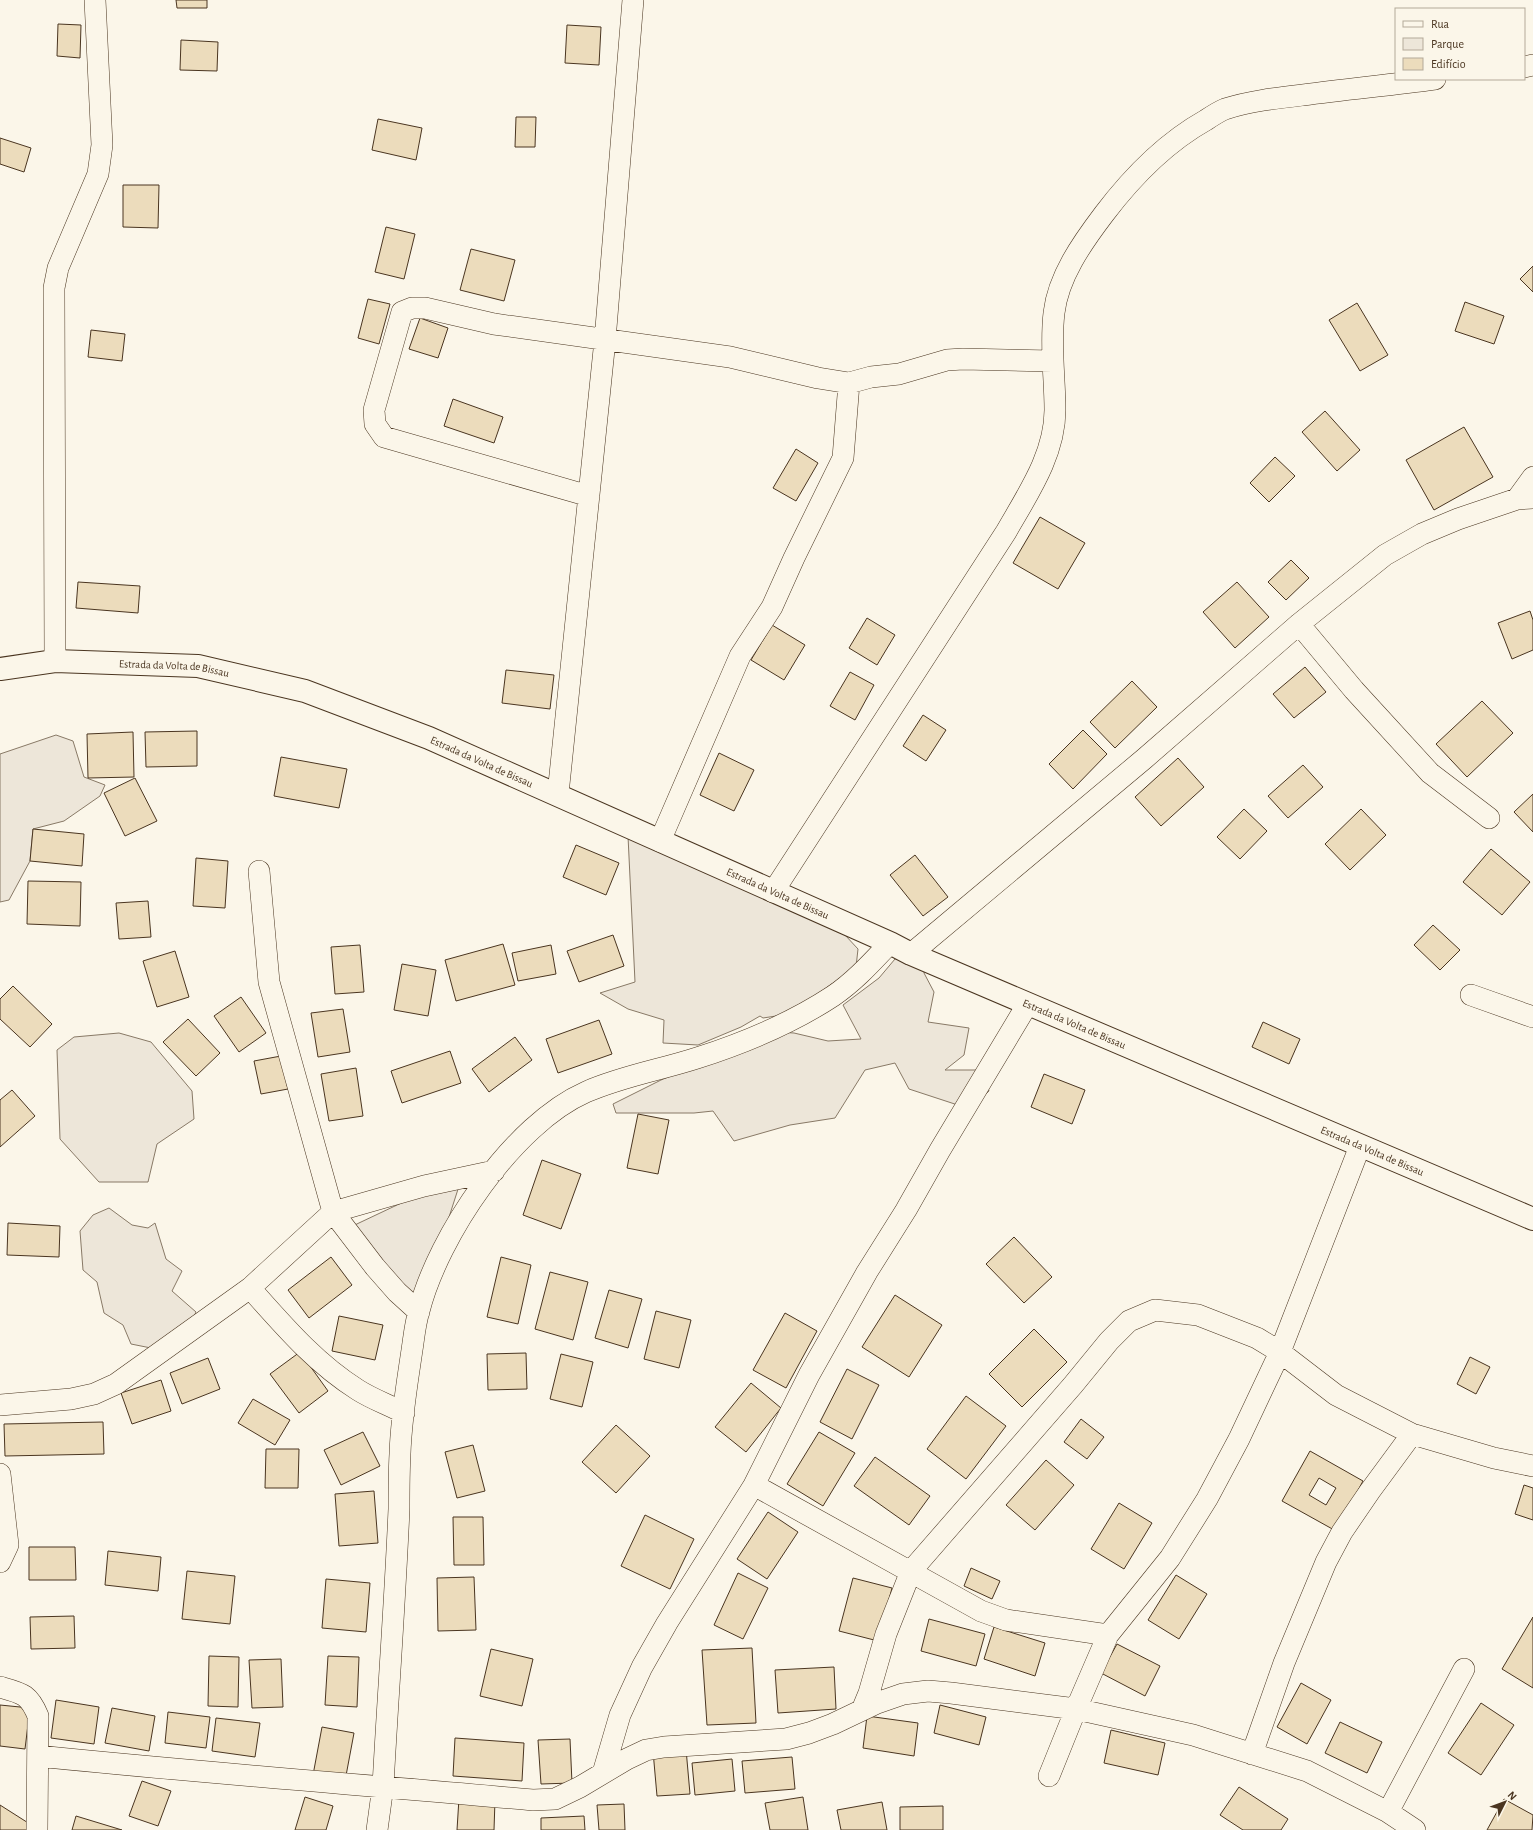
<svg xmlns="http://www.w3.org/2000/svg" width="1533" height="1830" font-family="'Alegreya Sans',sans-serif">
<rect width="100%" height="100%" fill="#fbf6e9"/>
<path fill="#ede6d9" stroke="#887966" d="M56,735L73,741L84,777L105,785L100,796L64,821L33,829L30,861L9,900L0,902V754Z
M628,836L845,935L858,949L856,967L789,1014L763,1018L760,1016L741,1027L698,1045L663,1043L664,1020L628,1009L600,993L635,982Z
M905,956L925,964L924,973L934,992L928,1022L969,1028L964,1055L945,1070H983L989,1091L970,1109L909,1089L895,1063L865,1070L835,1118L790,1125L734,1141L713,1111L694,1113H616L613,1104L661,1080L777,1032L794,1033L828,1041L861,1039L843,1005L879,978L895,959Z
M119,1033L151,1042L192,1091L194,1119L157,1144L148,1182H99L60,1139L57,1050L74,1037Z
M460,1183L421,1304L342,1231L433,1188Z
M109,1208L132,1225L148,1228L155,1223L166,1259L182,1271L172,1291L196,1312L193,1319L151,1348L131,1344L123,1325L104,1313L97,1282L83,1270L80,1231L93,1215Z"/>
<path fill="#ecdcbc" stroke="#4a3520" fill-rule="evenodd" d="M176,0H207V8H177Z
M58,24L81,25L80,58L57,56Z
M567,25L601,27L599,65L565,63Z
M181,40L218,42L217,71L180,70Z
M516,117H536L535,147H515Z
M378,119L422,128L416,160L372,150Z
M0,138L31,148L24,172L0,164Z
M123,185H159L158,228L123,227Z
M386,227L415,234L404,279L375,272Z
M471,249L515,260L504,301L460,290Z
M1533,266V292L1520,279Z
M368,299L390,304L379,344L358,338Z
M1465,302L1504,316L1494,344L1455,331Z
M1357,303L1388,355L1360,371L1329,320Z
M420,318L448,328L438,358L409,349Z
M91,330L125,334L122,361L88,357Z
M453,399L503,417L494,443L444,426Z
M1325,411L1360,450L1337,471L1302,432Z
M1464,427L1493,477L1434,510L1406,460Z
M796,449L818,463L796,501L773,488Z
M1275,457L1295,476L1269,502L1250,483Z
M1040,517L1085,543L1058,589L1013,563Z
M1291,560L1309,578L1286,600L1268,582Z
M78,582L140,586L138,613L76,608Z
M1237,582L1269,617L1235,648L1203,612Z
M1530,611L1533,620V650L1512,659L1498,623Z
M867,618L895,635L877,665L849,648Z
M772,625L805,645L784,680L751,660Z
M1305,667L1326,692L1294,718L1273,694Z
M506,670L554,675L550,709L502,703Z
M850,672L874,685L855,720L830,706Z
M1132,681L1157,707L1115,748L1090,722Z
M1482,701L1513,733L1467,777L1436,744Z
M923,715L946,730L926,761L903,746Z
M1083,730L1107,754L1073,789L1049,764Z
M197,731V766L146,767L145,732Z
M133,732L134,777L88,778L87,734Z
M719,753L754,770L734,811L700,795Z
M281,757L347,769L339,808L274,796Z
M1178,758L1204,787L1161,826L1135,797Z
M1303,765L1323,787L1288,818L1268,796Z
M135,778L157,821L125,836L104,793Z
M1533,794V832L1514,812Z
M1244,809L1267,831L1240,859L1217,837Z
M1361,809L1386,835L1350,870L1325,844Z
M33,829L84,834L82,866L30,861Z
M576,845L619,863L606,895L563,877Z
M1491,849L1530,882L1502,915L1463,882Z
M915,855L948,897L923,916L890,875Z
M196,858L228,861L225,908L193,906Z
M28,881L81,882L80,926L27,924Z
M148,901L151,937L119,939L116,903Z
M1433,925L1460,950L1440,970L1414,945Z
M613,935L624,966L579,982L567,951Z
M503,944L515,985L456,1001L445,960Z
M360,945L364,992L335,994L331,947Z
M551,945L556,974L518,981L512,953Z
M175,951L189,997L157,1007L143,961Z
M402,964L436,970L428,1016L394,1010Z
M13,986L52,1024L30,1047L0,1019V999Z
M241,997L266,1033L239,1052L214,1016Z
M343,1009L350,1052L318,1057L311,1013Z
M188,1019L220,1053L196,1076L163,1042Z
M599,1020L612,1054L558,1073L546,1039Z
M1263,1022L1300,1039L1289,1064L1252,1047Z
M515,1037L532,1060L489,1092L472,1069Z
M450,1051L461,1083L402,1103L391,1071Z
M281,1056L288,1089L261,1094L254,1061Z
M356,1068L363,1116L329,1121L321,1074Z
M1044,1074L1085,1090L1072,1124L1031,1107Z
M12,1090L35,1116L0,1147V1100Z
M638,1114L669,1120L658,1174L627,1168Z
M542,1160L581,1174L561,1229L523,1215Z
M8,1223L60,1226L59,1257L7,1255Z
M1014,1237L1052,1277L1024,1303L986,1264Z
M331,1257L352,1285L309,1318L288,1290Z
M501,1257L531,1265L518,1324L487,1317Z
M550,1272L588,1282L573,1340L535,1329Z
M609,1290L642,1299L628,1348L595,1338Z
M895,1295L942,1325L909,1377L862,1347Z
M656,1311L691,1320L679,1368L644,1359Z
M785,1313L817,1331L786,1388L753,1370Z
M339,1316L383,1325L375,1360L332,1351Z
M1034,1329L1067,1362L1022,1407L989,1374Z
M300,1352L328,1391L299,1413L270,1374Z
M526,1353L527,1389L488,1390L487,1354Z
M561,1354L593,1362L582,1407L550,1399Z
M1470,1357L1490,1367L1476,1394L1457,1384Z
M208,1358L220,1389L182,1404L170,1373Z
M847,1369L879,1385L852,1439L820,1422Z
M161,1380L171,1411L132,1424L121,1393Z
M751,1383L781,1408L746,1452L715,1427Z
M966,1396L1006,1426L966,1479L927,1449Z
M253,1399L290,1420L275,1445L238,1423Z
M1081,1419L1104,1437L1087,1459L1064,1442Z
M103,1422L104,1454L5,1456L4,1424Z
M616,1425L650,1456L616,1493L582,1462Z
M363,1432L380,1466L341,1485L324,1450Z
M819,1432L855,1453L823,1506L787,1484Z
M473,1445L485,1491L457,1498L445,1452Z
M266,1449H299L298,1488H265Z
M1310,1451L1363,1481L1336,1531L1282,1501ZM1319,1478L1336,1488L1326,1505L1309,1495Z
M875,1457L930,1496L909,1525L854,1486Z
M1046,1460L1074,1485L1035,1530L1006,1505Z
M1524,1485L1533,1488V1520L1515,1514Z
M374,1491L378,1543L339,1546L335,1494Z
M1119,1503L1152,1523L1124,1569L1091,1549Z
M768,1512L798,1532L767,1579L737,1559Z
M645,1515L694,1539L670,1589L621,1566Z
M453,1517H483L484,1565H454Z
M29,1547H75L76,1580H29Z
M108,1551L161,1557L158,1591L105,1585Z
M971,1568L1000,1581L992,1599L964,1586Z
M187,1571L235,1576L230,1624L182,1619Z
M738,1573L768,1588L743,1639L714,1625Z
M1176,1575L1207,1594L1179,1639L1148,1620Z
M474,1577L476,1630L438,1631L437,1578Z
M853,1578L892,1588L878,1641L839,1631Z
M326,1579L370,1583L366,1632L322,1628Z
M74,1616L75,1648L31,1649L30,1617Z
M1533,1617V1688L1502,1669Z
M929,1619L985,1634L976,1666L921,1651Z
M994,1627L1045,1643L1035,1676L984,1659Z
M1117,1644L1160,1666L1145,1696L1101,1673Z
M752,1648L756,1723L707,1725L702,1650Z
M491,1649L533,1659L522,1706L480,1696Z
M209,1656L239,1657L238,1707L208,1706Z
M328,1656L359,1657L357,1707L325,1705Z
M281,1659L283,1707L252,1708L249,1660Z
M834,1667L836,1709L778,1713L775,1670Z
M1301,1683L1331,1700L1307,1744L1277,1727Z
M56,1700L99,1707L94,1744L51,1738Z
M1481,1703L1514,1725L1481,1775L1448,1753Z
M0,1705L30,1708L25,1749L0,1746Z
M940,1705L986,1717L979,1745L934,1733Z
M112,1708L155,1716L149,1751L105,1743Z
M168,1712L210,1717L206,1748L165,1743Z
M867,1716L918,1723L914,1756L863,1748Z
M216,1718L260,1723L255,1757L212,1751Z
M1340,1722L1382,1742L1367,1773L1325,1753Z
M322,1727L354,1733L345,1781L313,1775Z
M1111,1730L1165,1743L1158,1775L1104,1763Z
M455,1738L524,1743L522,1781L453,1776Z
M570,1739L572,1783L541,1784L538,1740Z
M686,1749L690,1794L657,1796L653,1751Z
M792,1757L795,1789L745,1793L742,1761Z
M732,1759L735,1791L695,1795L692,1763Z
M142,1781L171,1791L158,1826L129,1816Z
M1239,1787L1288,1819L1281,1830H1243L1220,1815Z
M305,1797L333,1806L326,1830H295Z
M803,1797L808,1830H770L765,1803Z
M459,1798L495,1800L494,1830H457Z
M1504,1799L1533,1815L1532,1830H1487Z
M882,1802L887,1830H841L837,1810Z
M624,1804L625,1830H599L597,1805Z
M0,1805L33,1826L30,1830H0Z
M943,1806V1830H900V1807Z
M76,1816L122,1830H72Z
M584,1816L585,1830H541V1818Z"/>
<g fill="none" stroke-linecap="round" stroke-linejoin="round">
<g stroke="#4a3520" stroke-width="22">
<path id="minor" d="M1524,67L1533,65
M589,496L384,437L375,424L374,410L402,312L412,308H425L494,324L730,357L818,378L849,383L871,377L899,374L947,360L963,359L1052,361
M1517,499L1533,477
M1299,624L1354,690L1430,773L1489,818
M55,661L54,288L58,268L98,174L102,145L95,0
M558,794L605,340L633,0
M660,841L740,656L772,607L794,558L843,458L849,383
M259,871L269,982L333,1212L375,1267L397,1292L419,1312
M773,892L1006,532C1027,495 1055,455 1055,410C1055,378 1050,346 1054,313C1058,277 1082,243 1104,214C1132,177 1165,143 1206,120C1212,116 1218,112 1225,109C1250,101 1277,98 1303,95C1347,89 1391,85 1435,79
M911,954L1144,759L1299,624L1385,555L1422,534L1458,519L1517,499L1533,498
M1471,995L1533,1017
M250,1288C283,1325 315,1363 358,1390C372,1399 389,1405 404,1413
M0,1405L71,1399L94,1394L116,1384L250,1288L333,1212L424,1186L494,1171
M0,1474L8,1545L0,1562
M754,1485L981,1611L1006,1620L1108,1635
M0,1687C22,1693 29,1694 38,1716L37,1830
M862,1710L869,1693L886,1634L911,1571L1073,1385L1109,1341L1129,1321L1155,1310L1198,1315L1257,1338L1280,1352L1360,1146
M1252,1754L1284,1663L1326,1562L1342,1532L1370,1491L1412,1434
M38,1756C203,1773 368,1785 533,1800L555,1799L580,1787L627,1759L646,1750L664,1747L786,1739L809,1733L833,1724L877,1703L903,1694L928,1691L951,1693L1076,1709L1193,1735L1307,1771L1388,1812L1415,1830
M603,1773L620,1715L642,1667L667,1623L754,1485L809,1375L867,1272L906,1210L940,1150L1027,1005
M1049,1776L1076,1709L1108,1635L1170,1558L1207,1499L1239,1439L1280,1352L1336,1395L1412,1434L1494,1458L1533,1466
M1388,1812L1464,1669
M377,1830L383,1786C388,1694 395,1602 399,1509C399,1491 399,1472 400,1454C401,1419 407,1384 412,1350C414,1337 415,1324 419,1311C438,1236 513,1124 586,1092C622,1076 660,1070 697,1058C744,1043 792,1023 833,996C855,981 872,962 890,943"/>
</g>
<g stroke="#4a3520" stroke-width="24">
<g id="major">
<path id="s1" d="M0,669L55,661L198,666L305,691L429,738L890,943L911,954L1533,1219"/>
</g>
</g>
<use href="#minor" stroke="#fbf6e9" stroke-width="21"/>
<use href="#major" stroke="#fbf6e9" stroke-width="22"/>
</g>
<g text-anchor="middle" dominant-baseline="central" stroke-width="3" stroke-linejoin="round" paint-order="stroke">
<g font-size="11" fill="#4a3520" stroke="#fbf6e9">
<text stroke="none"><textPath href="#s1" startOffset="175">Estrada da Volta de Bissau</textPath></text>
<text stroke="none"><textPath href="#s1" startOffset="499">Estrada da Volta de Bissau</textPath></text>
<text stroke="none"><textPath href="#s1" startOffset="823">Estrada da Volta de Bissau</textPath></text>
<text stroke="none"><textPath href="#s1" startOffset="1147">Estrada da Volta de Bissau</textPath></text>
<text stroke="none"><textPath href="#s1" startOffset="1471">Estrada da Volta de Bissau</textPath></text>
</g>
</g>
<rect x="1395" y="8" width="130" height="72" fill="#fbf6e9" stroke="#b4a999"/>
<rect x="1403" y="21" width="20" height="6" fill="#fbf6e9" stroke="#b4a999"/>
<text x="1431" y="28" font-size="12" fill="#4a3520">Rua</text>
<rect x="1403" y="38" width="20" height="12" fill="#ede6d9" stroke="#b4a999"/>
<text x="1431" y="48" font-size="12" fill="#4a3520">Parque</text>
<rect x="1403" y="58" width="20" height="12" fill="#ecdcbc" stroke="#b4a999"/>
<text x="1431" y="68" font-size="12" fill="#4a3520">Edifício</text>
<g transform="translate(1505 1802) rotate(48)" stroke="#fbf6e9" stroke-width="3" paint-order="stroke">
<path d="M0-3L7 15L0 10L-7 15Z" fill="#4a3520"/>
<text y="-6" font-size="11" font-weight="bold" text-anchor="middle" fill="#4a3520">N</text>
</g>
</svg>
